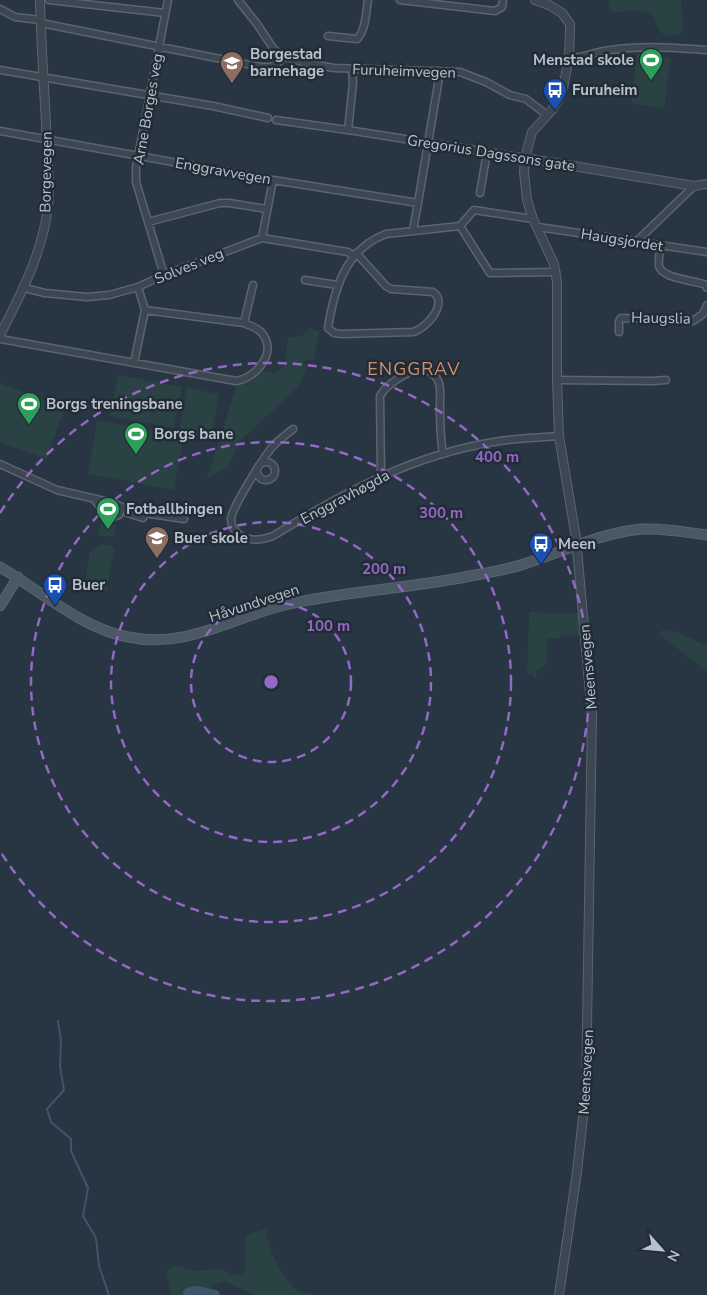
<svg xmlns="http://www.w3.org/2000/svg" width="707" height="1295" font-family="'Nunito Sans',sans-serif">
<rect width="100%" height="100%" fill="#283542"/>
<path fill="#2a4243" d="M610,0H681L683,28L682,33C664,41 657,32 654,16L648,12L639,11L613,12L608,8Z
M637,53L671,58L664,108L631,104Z
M310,328L319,332L314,359L303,361L306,369L299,386L240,441L229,466L207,478L238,381L250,379L261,371L276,373L285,365L288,338L302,336Z
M118,375L182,387L174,428L110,416Z
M0,383L65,408L46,459L0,442Z
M187,388L219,394L211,438L179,432Z
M97,420L184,436L174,490L88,474Z
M101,523L116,525L115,536L114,537L98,535Z
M102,544L115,547L106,592L84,587L90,551Z
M529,612L581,614L583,635L561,636V638L547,639V664L536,672L537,677L534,678L533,674L527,673Z
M664,629L679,633L707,646V672L659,634Z
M266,1229C268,1248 282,1282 300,1291C305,1293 312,1293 315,1295H253L225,1281L212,1285L207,1295H171L166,1273L167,1269L176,1266L197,1271L219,1268L234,1275H241L245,1272L246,1235Z"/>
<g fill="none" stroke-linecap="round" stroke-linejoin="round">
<path stroke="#3f556a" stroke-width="2" d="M58,1021L61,1040L60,1066L64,1090L47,1109L51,1122L71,1139V1151L88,1188L83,1216L96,1238L99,1266L109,1295"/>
<path stroke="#3f556a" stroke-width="10" d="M188,1295V1293L197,1291L215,1295"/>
<g stroke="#5a656f" stroke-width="9">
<path id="minor" d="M49,0L165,13
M400,0L495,11L502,7L503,0
M0,9L15,17L40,20
M41,23L261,67H272L280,61L282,56L273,48L257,24L238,0
M328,36L357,39C366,30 366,12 368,0
M282,56L310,64L334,68L460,72L486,82L510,95L526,99L547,115
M569,58C584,58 596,51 611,50C643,45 675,48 707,50
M0,70L213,106L268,118
M276,120L348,130L525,158
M348,130L353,83L352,69
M0,131L273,180L418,203L413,230
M480,193L487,152
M418,203L439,78L438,71
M148,222L220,203H229L267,209
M460,226L490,273L556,272
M538,227L707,252
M262,238L273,180
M637,241L694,186
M661,245C660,252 658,259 659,266C662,279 694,280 706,285L707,288
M356,253L386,286L391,289L433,292C449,303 426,329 413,332L342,334L334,333L328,328C334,290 345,249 386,234L460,226L474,210L533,219
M164,275L136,182V167L168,0
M305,280L337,285
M24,288L45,293L87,297L109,295L138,287L164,275L262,238L348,252L353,256
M244,323L253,285
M619,332V321L621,318L693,321L703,314L707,305
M0,339L236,381C256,378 279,352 261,332C256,327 250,326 244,323L145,310
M134,363L145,310L138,287
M557,380L652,381L666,380
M293,429C287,434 279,440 273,446C264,457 232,507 231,519C231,526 235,532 240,535C251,542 262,540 273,536C343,493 412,455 494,442C516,438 537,438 559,436
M257 471a9 9 0 1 1 18 0a9 9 0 1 1-18 0Z
M0,464L57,490L113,503L131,511L184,519
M381,475L380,396C386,385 400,377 410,372C421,366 435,371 439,383C441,390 440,397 440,403C440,420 440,437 443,454
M94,499L104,512L113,517L119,515L122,507
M127,513L143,518L146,513"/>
</g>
<g stroke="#5a656f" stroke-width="10">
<path id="tertiary" d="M535,0L549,5L562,13L570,24V30L569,58L562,93L552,110L532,132L525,158L524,172L527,200L533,219L554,264L557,282V380L559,436L576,538L592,716L586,1090L577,1172L559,1295
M525,158L694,186L707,184
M0,335C21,294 43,252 48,206C50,186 48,165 47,145C45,97 41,48 40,0"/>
</g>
<g stroke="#5a656f" stroke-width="11">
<path id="secondary" d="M0,567C41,591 81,628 128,637C187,649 231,618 285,605C344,591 405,589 465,577C486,573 507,570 527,563C565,551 603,532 643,529C664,528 686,532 707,535
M0,606L18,577"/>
</g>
<use href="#minor" stroke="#3c4752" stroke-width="6"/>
<use href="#tertiary" stroke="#3c4752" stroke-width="8"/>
<use href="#secondary" stroke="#4a5764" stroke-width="9"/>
</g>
<g fill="none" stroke="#9468c4" stroke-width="2.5" stroke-dasharray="9 6">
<circle cx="271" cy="682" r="80"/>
<circle cx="271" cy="682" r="160"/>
<circle cx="271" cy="682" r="240"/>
<path d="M0 513A319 319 0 1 1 0 851"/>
</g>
<defs>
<g id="stadium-pin" transform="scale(1.25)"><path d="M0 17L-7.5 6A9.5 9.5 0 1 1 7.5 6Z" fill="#2e9e5b" stroke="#212c37"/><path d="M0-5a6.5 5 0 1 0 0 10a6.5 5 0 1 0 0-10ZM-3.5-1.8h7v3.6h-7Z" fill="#fff"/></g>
<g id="school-pin" transform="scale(1.25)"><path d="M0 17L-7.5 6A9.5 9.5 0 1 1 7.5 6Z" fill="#8d6e63" stroke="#212c37"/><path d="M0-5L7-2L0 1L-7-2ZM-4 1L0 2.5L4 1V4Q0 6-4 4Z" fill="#fff"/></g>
<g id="bus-pin" transform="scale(1.25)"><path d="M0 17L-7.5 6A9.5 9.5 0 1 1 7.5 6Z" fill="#1a4fb4" stroke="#212c37"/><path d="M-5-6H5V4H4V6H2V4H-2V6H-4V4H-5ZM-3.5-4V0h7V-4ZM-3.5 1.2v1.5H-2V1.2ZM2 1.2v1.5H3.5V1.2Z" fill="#fff"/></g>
</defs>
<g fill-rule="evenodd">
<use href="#stadium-pin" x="651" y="60"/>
<use href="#school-pin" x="232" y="63"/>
<use href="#bus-pin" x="555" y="90"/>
<use href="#stadium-pin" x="29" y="404"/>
<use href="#stadium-pin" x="136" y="434"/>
<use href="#stadium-pin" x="108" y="509"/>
<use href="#school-pin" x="157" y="538"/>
<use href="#bus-pin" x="541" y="544"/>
<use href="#bus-pin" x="55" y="585"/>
</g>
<g text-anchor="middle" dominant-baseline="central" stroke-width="5" stroke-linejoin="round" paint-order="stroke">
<g font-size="15" font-weight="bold" fill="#b9c2cb" stroke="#212c37" text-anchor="start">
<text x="250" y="54">Borgestad<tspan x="250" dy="17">barnehage</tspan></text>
<text x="634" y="60" text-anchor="end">Menstad skole</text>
<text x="572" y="90">Furuheim</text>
<text x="46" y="404">Borgs treningsbane</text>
<text x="154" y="434">Borgs bane</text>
<text x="126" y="509">Fotballbingen</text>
<text x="174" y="538">Buer skole</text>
<text x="558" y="544">Meen</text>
<text x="72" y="585">Buer</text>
</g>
<g font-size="15" fill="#b9c2cb" stroke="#212c37">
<text transform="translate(404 71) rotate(2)">Furuheimvegen</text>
<text transform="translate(148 109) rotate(-80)">Arne Borges veg</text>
<text transform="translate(491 153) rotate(9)">Gregorius Dagssons gate</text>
<text transform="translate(223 171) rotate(10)">Enggravvegen</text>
<text transform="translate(46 172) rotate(-89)">Borgevegen</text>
<text transform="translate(622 240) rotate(9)">Haugsjordet</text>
<text transform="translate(189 266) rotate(-22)">Solves veg</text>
<text transform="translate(661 318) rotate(1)">Haugslia</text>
<text transform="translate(345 497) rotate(-28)">Enggravhøgda</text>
<text transform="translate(254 603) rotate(-18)">Håvundvegen</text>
<text transform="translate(588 667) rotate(-95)">Meensvegen</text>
<text transform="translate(586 1072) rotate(-87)">Meensvegen</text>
</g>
<g font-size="18" letter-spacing="1" fill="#d2906d" stroke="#212c37">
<text x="414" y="369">ENGGRAV</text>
</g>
</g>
<circle cx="271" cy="682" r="8" fill="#9468c4" stroke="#212c37" stroke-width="2.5"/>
<g font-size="15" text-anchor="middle" font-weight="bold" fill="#9468c4" stroke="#212c37" stroke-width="5" stroke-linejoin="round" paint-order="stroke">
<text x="497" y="462">400 m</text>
<text x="441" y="518">300 m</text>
<text x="384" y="574">200 m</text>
<text x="328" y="631">100 m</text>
</g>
<g transform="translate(662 1250) rotate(117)" stroke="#212c37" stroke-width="4" paint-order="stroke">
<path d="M0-4L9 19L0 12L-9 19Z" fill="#b9c2cb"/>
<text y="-8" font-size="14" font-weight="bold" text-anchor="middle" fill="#b9c2cb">N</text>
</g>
</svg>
